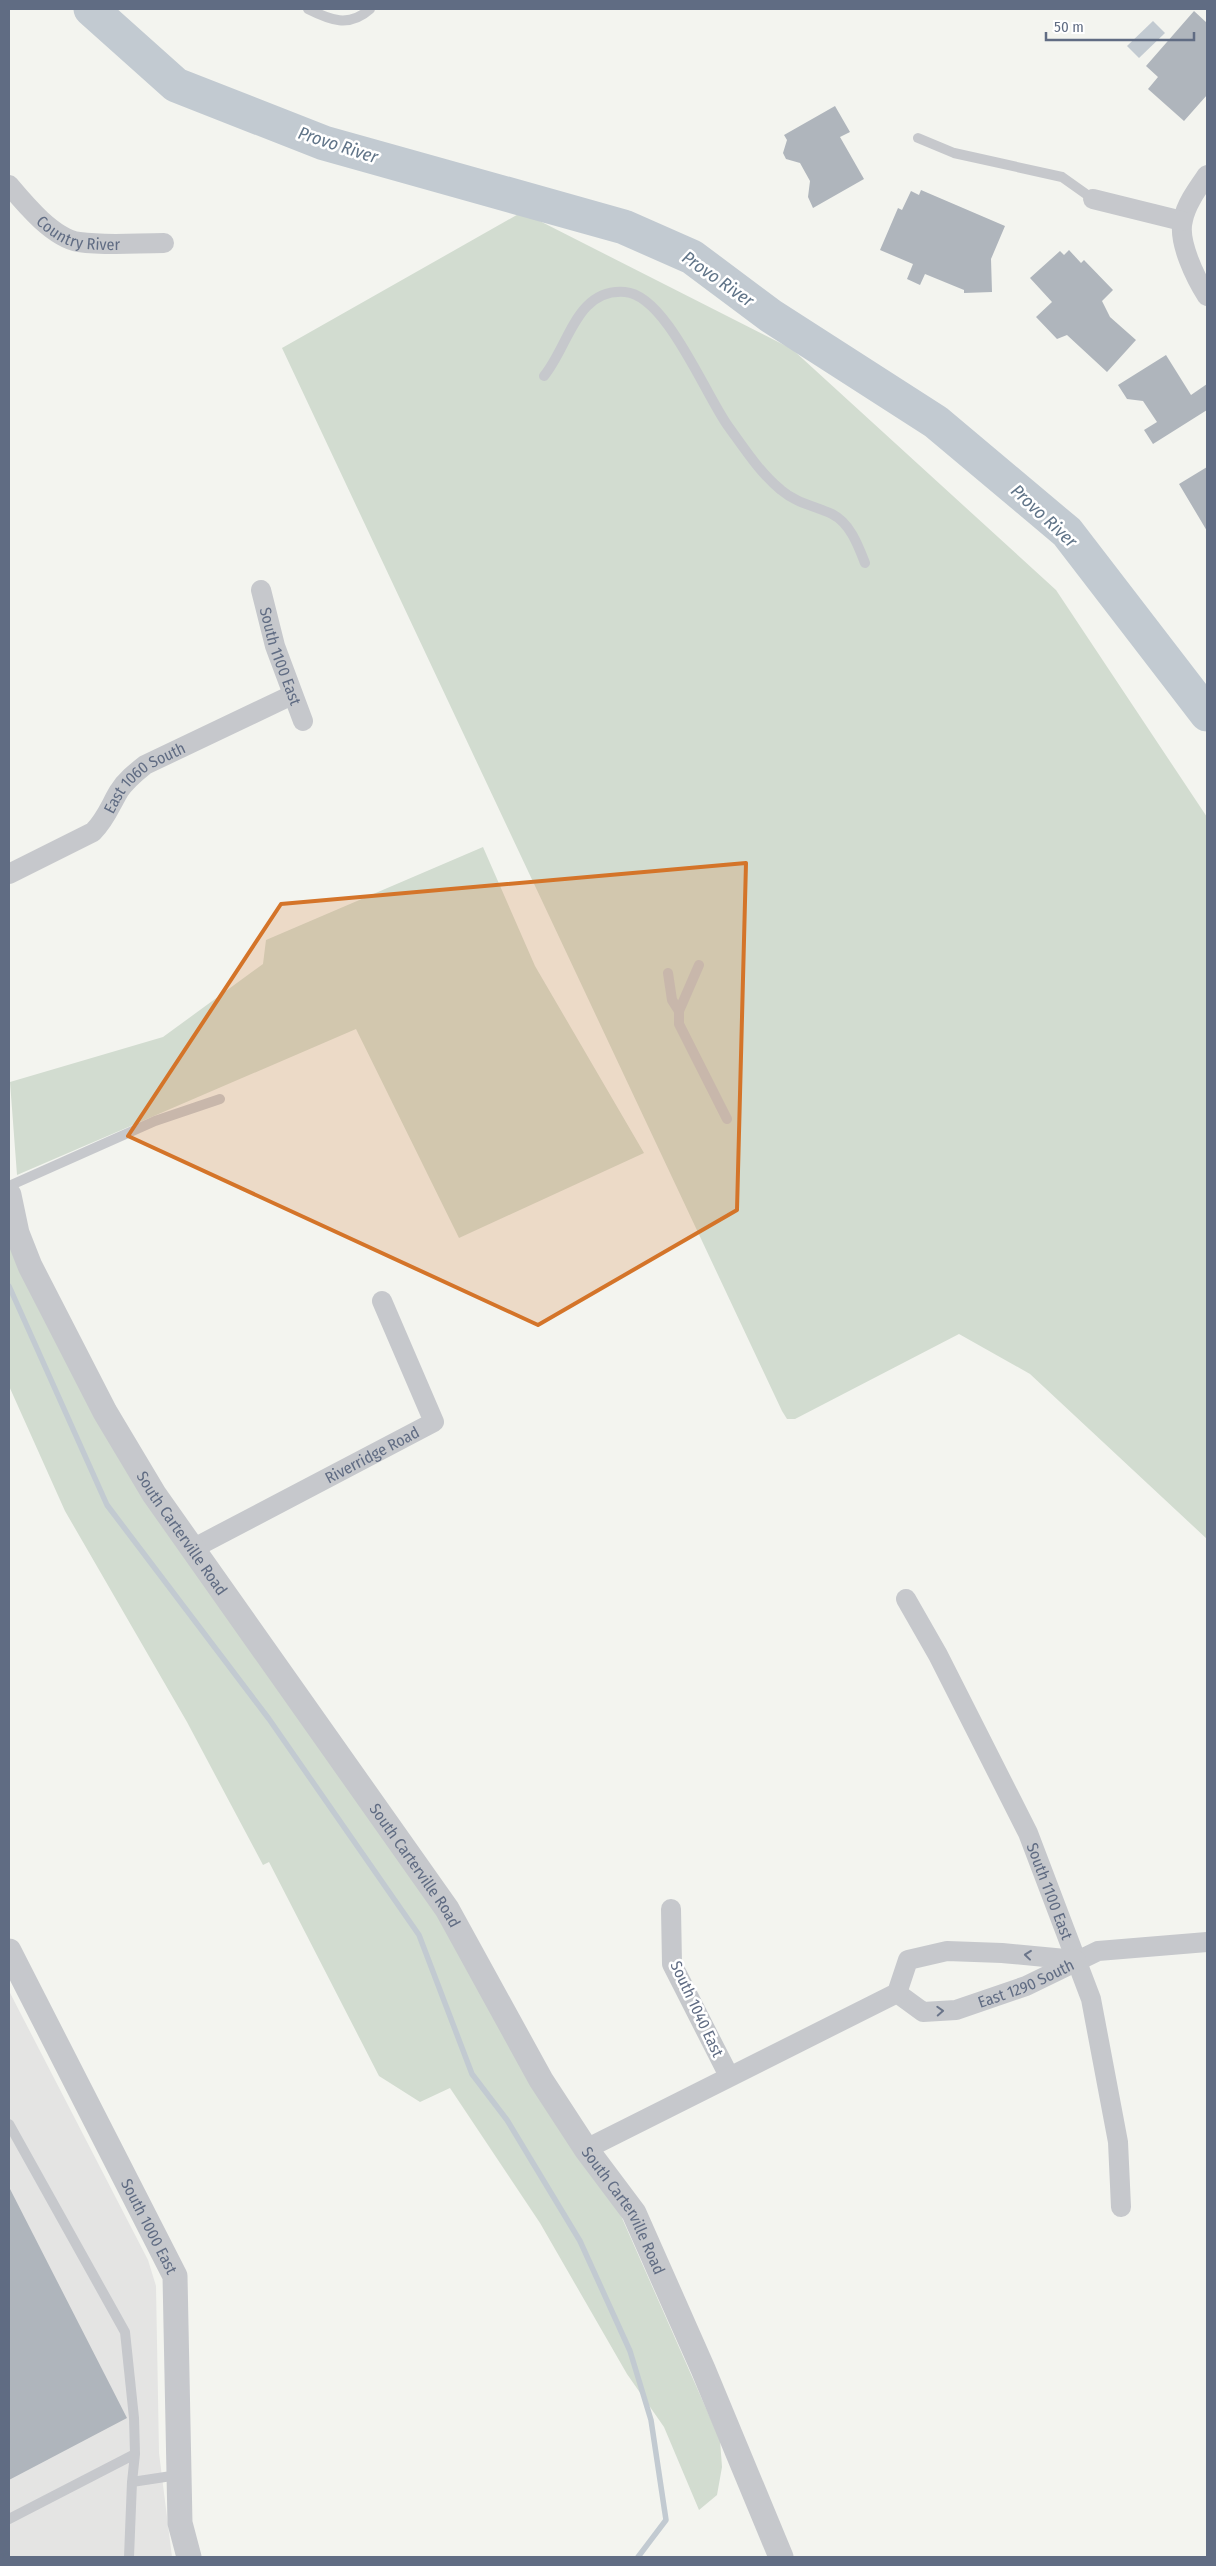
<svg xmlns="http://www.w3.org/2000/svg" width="1216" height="2566" font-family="'Fira Sans Condensed',sans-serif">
<rect width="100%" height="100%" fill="#f3f4ef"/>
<path fill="#e4e4e3" d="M9,1991L148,2260L156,2286L159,2453L172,2557H9Z"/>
<path fill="#d2dcd0" d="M522,212L792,349L1056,590L1207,817V1539L1030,1374L959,1334L795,1419H787L782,1411L282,348Z
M483,847L535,966L644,1153L459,1238L356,1029L17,1175L10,1082L163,1037L263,964L266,940Z
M9,1238L47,1324L396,1847L618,2209L720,2440L722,2467L717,2495L699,2510L664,2427L627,2374L540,2223L450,2088L420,2102L379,2076L269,1862L263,1865L187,1722L65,1511L9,1386Z"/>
<path fill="#c2cad1" d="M1153,21L1165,33L1139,58L1127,46Z"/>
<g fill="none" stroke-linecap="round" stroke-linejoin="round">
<path stroke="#c2cad1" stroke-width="5.5" d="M9,1286L107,1505L269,1719L419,1935L472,2074L507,2120L580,2241L630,2351L651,2420L666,2520L638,2557"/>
<path stroke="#c2cad1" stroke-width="35" d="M91,9L176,85L324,143L624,227L692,257L771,316L936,422L1067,532L1207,714"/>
</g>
<path fill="#afb5bc" d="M1194,11L1207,23V95L1184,121L1148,89L1158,77L1146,66Z
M835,106L850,132L840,137L864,179L813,208L808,197L810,181L800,163L786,159L783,153L787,140L784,135Z
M921,190L1005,226L991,259L992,292L964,293V290L925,274L920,285L907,279L913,264L880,250L898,208L902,210L911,191L919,195Z
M1069,250L1081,263L1084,260L1113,290L1102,301L1110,317L1136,340L1107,372L1067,335L1057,339L1036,317L1052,302L1030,278L1060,251L1064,255Z
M1166,355L1191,395L1207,384V410L1153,444L1144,430L1157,422L1143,401L1127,399L1118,385Z
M1207,467V531L1179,484Z
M9,2187L127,2418L9,2480Z"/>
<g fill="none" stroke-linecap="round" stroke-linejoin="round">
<path stroke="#c6c8cc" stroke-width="10" d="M308,9C330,20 349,28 370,9
M918,138L954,153L1062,177L1093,199
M544,376C569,346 576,288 625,292C666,295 705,394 728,426C744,448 760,473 781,490C796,503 815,506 832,514C850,523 858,545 865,563
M699,965L679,1011V1024L727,1119
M668,973L672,1000L679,1011
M9,1186L155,1121L220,1099
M9,2124L125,2332L134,2418L135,2454L132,2482
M9,2519L135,2454
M129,2557L132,2482L178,2475"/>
<g stroke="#c6c8cc" stroke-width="20">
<path d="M1207,175C1198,188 1186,204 1183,220C1177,241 1196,279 1207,296"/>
<path id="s1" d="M9,185C25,204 53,238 79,242C107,246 136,243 164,243"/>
<path d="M1093,199L1182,221"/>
<path id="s2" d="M261,590L275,646L303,721"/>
<path id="s3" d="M9,874L93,832C106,819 110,806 119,791C126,780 135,773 145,765L292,695"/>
<path id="s4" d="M194,1548L434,1422L382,1301"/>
<path id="s5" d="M906,1599L938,1655L1028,1833L1091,1999L1118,2142L1121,2207"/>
<path d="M671,1909L672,1964L729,2076"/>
<path id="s6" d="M897,1993L923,2012L956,2010L1026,1986L1098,1951L1207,1942"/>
<path d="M586,2149L897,1993L908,1960L947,1951L1002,1953L1076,1960"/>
</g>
<g stroke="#c6c8cc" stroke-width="25">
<path id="s7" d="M9,1195L17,1233L30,1266L105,1412L154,1494L447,1909L541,2080L586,2149L634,2213L703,2369L781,2557"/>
<path id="s8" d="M9,1951L175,2276L180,2523L189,2557"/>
</g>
</g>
<defs><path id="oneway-chevron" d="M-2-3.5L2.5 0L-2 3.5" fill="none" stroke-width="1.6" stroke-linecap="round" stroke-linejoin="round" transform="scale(1.25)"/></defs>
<g stroke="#6a758a">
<use href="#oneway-chevron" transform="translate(1028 1955) rotate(-174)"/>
<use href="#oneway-chevron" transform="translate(940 2011) rotate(-3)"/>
</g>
<path fill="#d47429" fill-opacity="0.2" stroke="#d47429" stroke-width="4" stroke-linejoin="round" d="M746,863L737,1210L538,1325L128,1136L281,904Z"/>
<g text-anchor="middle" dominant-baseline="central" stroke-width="5" stroke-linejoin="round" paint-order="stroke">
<g font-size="16" fill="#606c83" stroke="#fff">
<text stroke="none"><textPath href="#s1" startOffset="89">Country River</textPath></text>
<text stroke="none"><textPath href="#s2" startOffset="69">South 1100 East</textPath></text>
<text stroke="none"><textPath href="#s3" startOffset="171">East 1060 South</textPath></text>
<text stroke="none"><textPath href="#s4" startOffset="201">Riverridge Road</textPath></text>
<text stroke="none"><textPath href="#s7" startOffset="382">South Carterville Road</textPath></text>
<text stroke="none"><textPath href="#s7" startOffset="788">South Carterville Road</textPath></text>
<text stroke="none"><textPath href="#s5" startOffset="326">South 1100 East</textPath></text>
<text stroke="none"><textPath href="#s6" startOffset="140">East 1290 South</textPath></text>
<text transform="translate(697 2009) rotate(65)">South 1040 East</text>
<text stroke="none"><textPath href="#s7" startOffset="1192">South Carterville Road</textPath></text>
<text stroke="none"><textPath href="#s8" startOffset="309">South 1000 East</textPath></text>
</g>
<g font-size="18" font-style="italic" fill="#607488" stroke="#fff">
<text transform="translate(338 145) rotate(18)">Provo River</text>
<text transform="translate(718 279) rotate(35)">Provo River</text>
<text transform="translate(1044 516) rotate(43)">Provo River</text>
</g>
</g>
<rect width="1216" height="2566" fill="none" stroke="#606c83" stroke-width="20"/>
<path d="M1046 32v8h148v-8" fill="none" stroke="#606c83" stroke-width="2.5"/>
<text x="1054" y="32" font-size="15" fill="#606c83" stroke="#ffffff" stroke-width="4" paint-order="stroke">50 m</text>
</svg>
